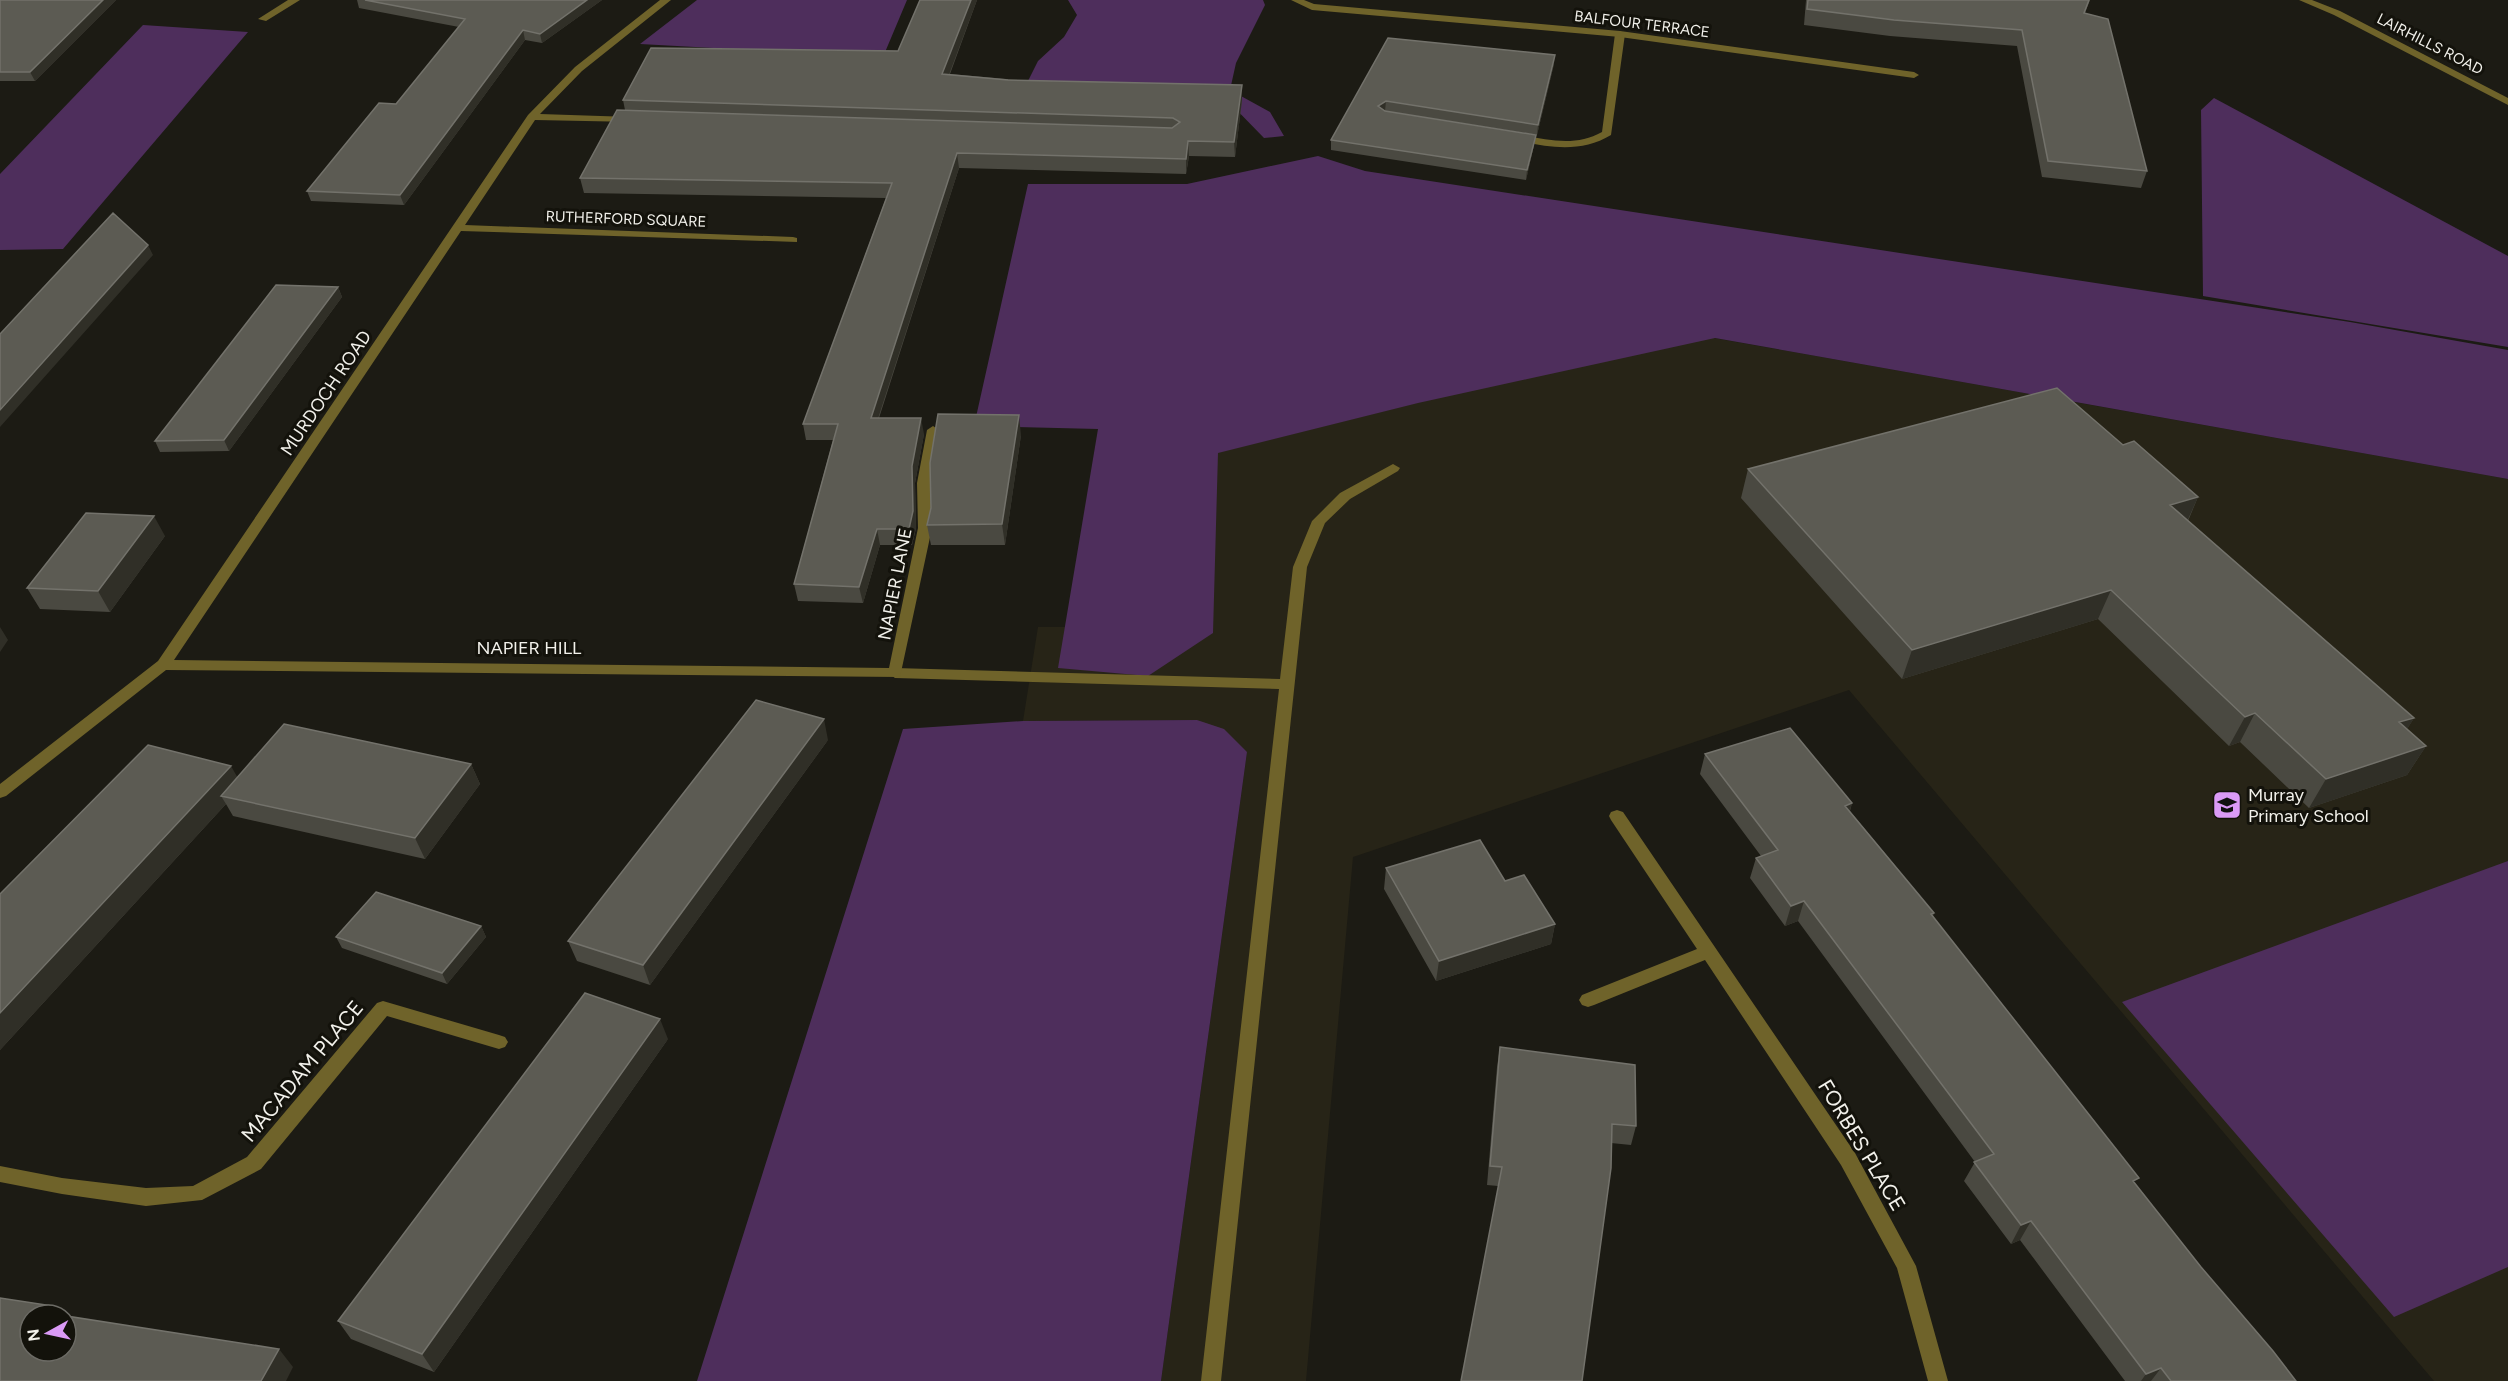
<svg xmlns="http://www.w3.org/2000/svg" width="2508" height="1381" font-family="Figtree,sans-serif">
<rect width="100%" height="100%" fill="#1c1b14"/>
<path fill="#272417" d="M1236,278L1393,281L2508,479V1381H2434L1849,690L1353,857L1306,1381H1161L1247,752L1197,720L1023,721L1038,627H1200Z"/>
<path fill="#4e2e5c" d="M697,0H907L883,57L640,44Z
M1068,0H1263L1265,5L1236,63L1230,90L1270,112L1284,136L1264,138L1226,99L1024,89L1038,61L1064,37L1077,15Z
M143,25L248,32L63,249L0,250V174Z
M2214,98L2508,256V347L2203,296L2201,110Z
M1318,156L1365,171L2350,322L2508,350V479L1715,338L1418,403L1218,453L1213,633L1148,676L1058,668L1098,429L974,426L1028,184H1187Z
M1197,720L1224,729L1247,752L1161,1381H697L903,729L1023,721Z
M2508,861V1267L2394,1317L2122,1002Z"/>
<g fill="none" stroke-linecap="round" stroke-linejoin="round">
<path fill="#6f632a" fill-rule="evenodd" d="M1620,31L1625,34L1611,135C1580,154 1545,147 1511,139V135L1515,134C1545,139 1574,148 1602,132L1615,34Z
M1393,464L1400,468L1398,471L1350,499L1325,523L1307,567L1221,1381H1201L1279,689L895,678L888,673L895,668L1280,679L1293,567L1312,521L1340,493Z"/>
<path fill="#6f632a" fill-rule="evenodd" d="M288,0H300L266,21L258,19Z
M660,0H671L582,71L540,114L631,117L635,118V122L535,120L465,225L793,237L797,238V242L461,231L174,660L889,668L918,528L917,483L927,430L933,426L939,430L931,483L932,528L900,677L166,670L6,796L0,798V784L158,661L528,115L575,67Z
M1291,0H1304L1314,4L1620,31L1914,72L1919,75L1914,78L1620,37L1312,10Z
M2299,0H2312L2340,11L2508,98V105L2334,15Z
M1617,810L1623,812L1855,1153L1916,1266L1948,1381H1928L1897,1268L1841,1165L1705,960L1594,1005L1588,1007L1582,1005L1579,1000L1582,995L1697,949L1611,820L1609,816L1611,812Z
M383,1001L499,1035L505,1037L508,1042L505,1047L499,1049L387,1016L261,1169L202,1200L146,1206L62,1194L0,1182V1166L62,1178L146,1188L193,1186L247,1157L377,1003Z"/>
</g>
<path fill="#4a4941" d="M0,0H116L35,81H0Z
M357,0H602L542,43L525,40L404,205L311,201L307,191L396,104L459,27L359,8Z
M920,0H977L950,74L1242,100L1235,157L1189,156L1186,174L959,168L879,418L924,434L915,483L916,528L912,545H880L863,603L798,601L794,584L833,440H806L803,424L886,198L584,193L580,178L625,110L623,100L898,51Z
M1806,0H2090L2085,13L2147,171L2141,188L2042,177L2017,46L1890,36L1804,25Z
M1388,38L1554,64L1537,135L1385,111L1534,145L1526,180L1331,150V140Z
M338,287L342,297L229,451L160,452L155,441Z
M1021,435L1005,545H931L927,525Z
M2123,445L2198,497L2188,521L2414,718L2407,729L2426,746L2407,775L2309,808L2240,742L2229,746L2098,619L1902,679L1741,498L1748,469Z
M165,536L110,612L40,609L27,588Z
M828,740L650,985L577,961L568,941Z
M1705,754L1852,803L1850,811L1934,913L1933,916L2135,1184L2201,1267L2296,1381H2125L2020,1240L2011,1244L1964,1181L1975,1162L1798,921L1785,926L1750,878L1756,858L1761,856L1700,774Z
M471,764L480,784L425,859L233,816L226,804L0,1050V894L237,777Z
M1386,868L1505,881L1555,924L1551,944L1436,981L1384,889Z
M481,926L486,937L447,984L342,948L336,937Z
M668,1039L434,1372L351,1339L338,1321Z
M1500,1047L1636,1126L1631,1145L1611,1143L1498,1186L1487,1185L1497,1067Z"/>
<path fill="#302f27" d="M103,0H116L35,81L30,72Z
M587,0H602L542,43L540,34Z
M971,0H977L944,88L942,74Z
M523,30L525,40L404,205L400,195Z
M1555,55L1554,64L1537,135L1538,125Z
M1242,85V100L1235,157L1234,142Z
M1386,101L1385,111L1378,115V106Z
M1536,135L1534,145L1526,180L1527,170Z
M1188,141L1189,156L1186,174V159Z
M957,153L959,168L873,434L871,418Z
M148,245L153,255L0,427V410Z
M338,287L342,297L229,451L224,440Z
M1019,415L1021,435L1005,545L1002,524Z
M921,418L924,434L915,483L916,528L912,545L909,529L912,466Z
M2198,497L2185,526L2170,505Z
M154,516L165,536L110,612L98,591Z
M877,529L880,545L863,603L859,587Z
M2111,590L2098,619L1902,679L1912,650Z
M0,627L8,640L0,652Z
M2255,713L2240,742L2229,746L2245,717Z
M2414,718L2396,747L2399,722Z
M824,719L828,740L650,985L643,965Z
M2426,746L2407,775L2309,808L2326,779Z
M471,764L480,784L425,859L415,838Z
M231,766L243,787L221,796L226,804L0,1050V1013Z
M1852,803L1846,824L1845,806Z
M1804,901L1798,921L1785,926L1791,906Z
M1555,924L1551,944L1436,981L1439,961Z
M481,926L486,937L447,984L442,973Z
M660,1019L668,1039L434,1372L422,1354Z
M2031,1221L2020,1240L2011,1244L2021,1225Z
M53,1306L61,1315L49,1313Z
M279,1349L293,1367L286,1381H261Z
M2161,1368L2151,1381H2141L2146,1374Z"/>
<path fill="#5c5b53" stroke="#73726b" stroke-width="1.5" d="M0,0H103L30,72H0Z
M365,0H587L540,34L523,30L400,195L307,191L379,103L396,104L465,19Z
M920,0H971L942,74L1008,80L1242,85L1234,142L1188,141L1186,159L957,153L871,418H921L912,466L913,511L909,529H877L859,587L794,584L838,424H803L892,183L580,178L617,110L1172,128L1180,122L1173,118L623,100L651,48L898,51Z
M1808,0H2089L2084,13L2108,19L2147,171L2048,161L2022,30L1894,20L1807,9Z
M1388,38L1555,55L1538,125L1386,101L1378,106L1385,111L1536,135L1527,170L1331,140Z
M113,213L148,245L0,410V334Z
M276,285L338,287L224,440L155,441Z
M2057,388L2123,445L2134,441L2198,497L2170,505L2414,718L2399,722L2426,746L2326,779L2255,713L2245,717L2111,590L1912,650L1748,469Z
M938,414L1019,415L1002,524L927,525L931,508L930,463Z
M86,513L154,516L98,591L27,588Z
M756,700L824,719L643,965L568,941Z
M284,724L471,764L415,838L221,796Z
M1790,728L1852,803L1845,806L1934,913L1931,914L2139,1178L2133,1181L2201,1267L2273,1351L2296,1381H2171L2161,1368L2146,1374L2031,1221L2021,1225L1974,1162L1994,1154L1804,901L1791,906L1756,858L1778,850L1705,754Z
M148,745L231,766L0,1013V894Z
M1480,840L1505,881L1524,875L1555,924L1439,961L1386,868Z
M376,892L481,926L442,973L336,937Z
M585,993L660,1019L422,1354L338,1321Z
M1500,1047L1635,1065L1636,1126L1612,1124L1611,1168L1582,1381H1461L1502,1167L1490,1166Z
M0,1298L53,1306L49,1313L61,1315H30V1351H66V1316L279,1349L261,1381H0Z"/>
<defs>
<g id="school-square" transform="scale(1.5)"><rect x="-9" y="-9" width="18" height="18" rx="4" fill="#da9af6" stroke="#13120b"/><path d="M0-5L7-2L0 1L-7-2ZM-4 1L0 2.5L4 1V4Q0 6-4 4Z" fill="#111"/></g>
</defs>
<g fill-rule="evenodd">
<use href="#school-square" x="2227" y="805"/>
</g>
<g text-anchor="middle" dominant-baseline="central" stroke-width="6" stroke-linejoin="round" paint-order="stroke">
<g font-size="15" fill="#f2f1eb" stroke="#13120b">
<text transform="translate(1642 24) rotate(7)">BALFOUR TERRACE</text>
<text transform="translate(2430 44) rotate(27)">LAIRHILLS ROAD</text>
<text transform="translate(626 219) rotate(2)">RUTHERFORD SQUARE</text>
</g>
<g font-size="18" fill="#f2f1eb" stroke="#13120b">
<text transform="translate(326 393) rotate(-56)">MURDOCH ROAD</text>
<text transform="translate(895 584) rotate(-79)">NAPIER LANE</text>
<text x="529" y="648">NAPIER HILL</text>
</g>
<g font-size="18" fill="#f2f1eb" stroke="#13120b" text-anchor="start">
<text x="2248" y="795">Murray<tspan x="2248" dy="21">Primary School</tspan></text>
</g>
<g font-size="21" fill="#f2f1eb" stroke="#13120b">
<text transform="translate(302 1071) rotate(-50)">MACADAM PLACE</text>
<text transform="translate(1862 1145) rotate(59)">FORBES PLACE</text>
</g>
</g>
<g transform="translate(48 1333) rotate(262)"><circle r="28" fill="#13120b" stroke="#6c6b65" stroke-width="1.5"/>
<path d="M0-4.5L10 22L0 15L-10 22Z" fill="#da9af6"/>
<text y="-9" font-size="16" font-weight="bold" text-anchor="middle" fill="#f2f1eb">N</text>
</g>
</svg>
